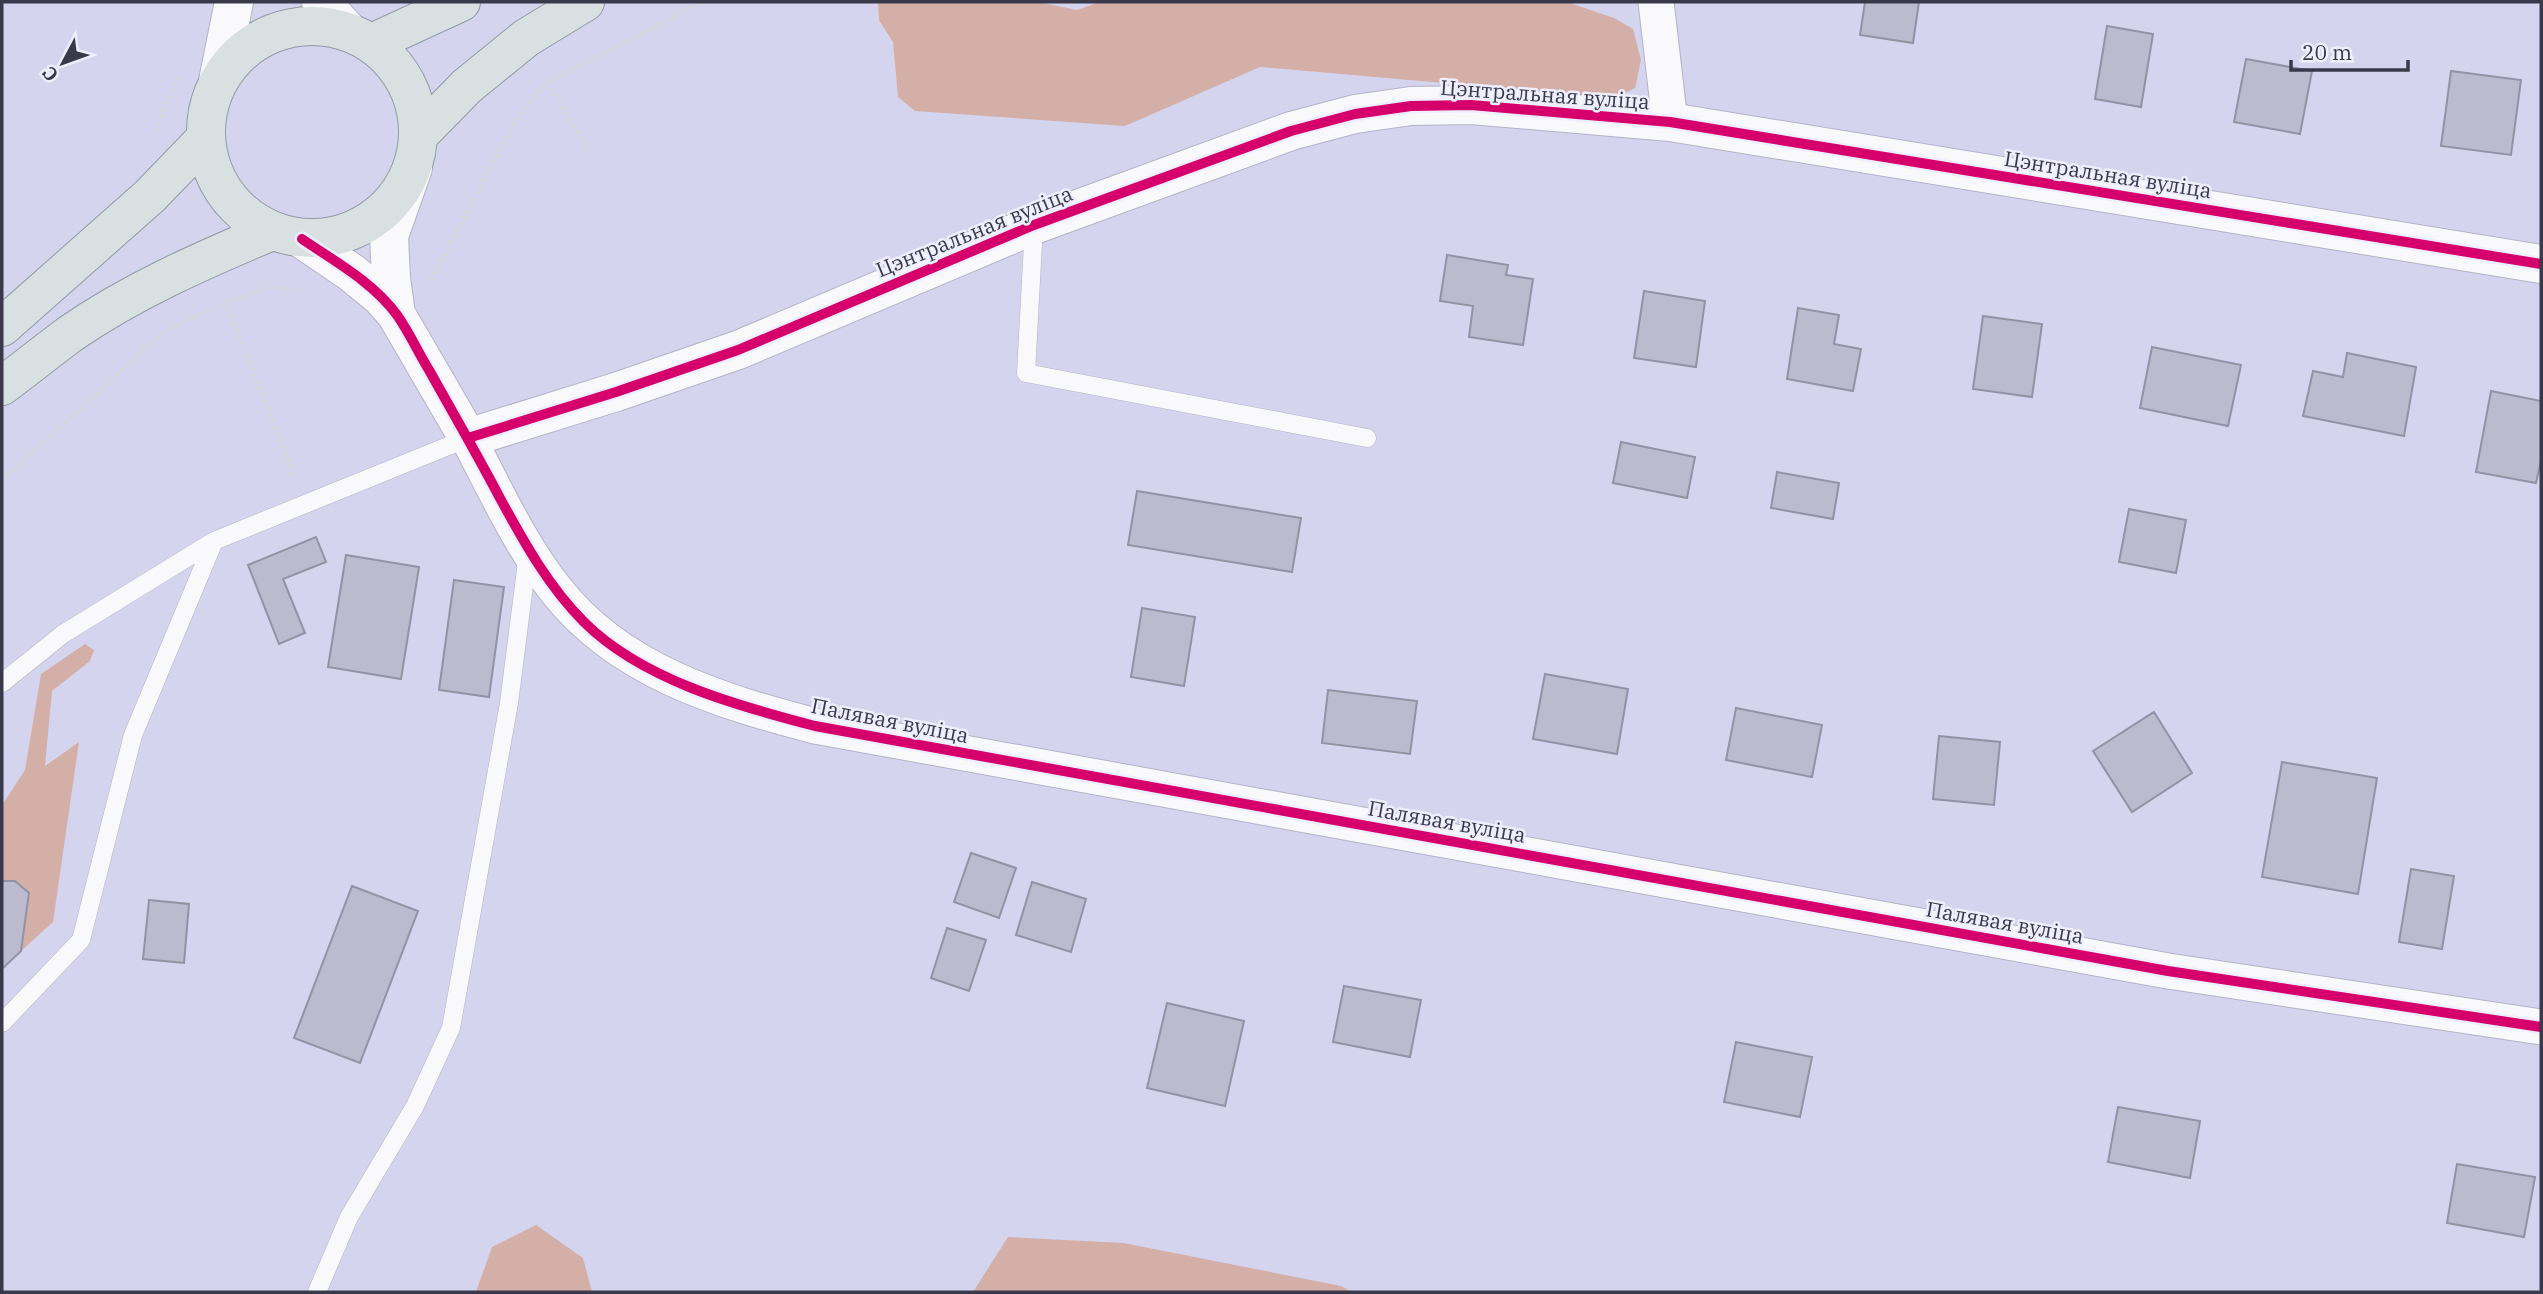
<svg xmlns="http://www.w3.org/2000/svg" width="2543" height="1294" font-family="'IBM Plex Serif',serif">
<rect width="100%" height="100%" fill="#d5d4ee"/>
<path fill="#d4afa8" d="M878,2H1038L1077,10L1100,2H1567L1614,18L1633,29L1641,60L1635,88L1615,98L1260,67L1125,126L915,111L898,97L893,42L879,20Z
M85,644L94,650L90,661L52,691L45,766L79,742L53,922L21,951L29,893L15,881H2V805L25,770L41,674Z
M536,1225L583,1258L592,1292H476L492,1247Z
M1008,1237L1124,1243L1341,1286L1352,1292H973Z"/>
<path fill="#bbbace" stroke="#9392a5" stroke-width="2" d="M1865,2H1919L1913,43L1860,35Z
M2107,26L2153,34L2141,107L2095,99Z
M2246,59L2312,71L2300,134L2234,122Z
M2451,71L2521,80L2511,155L2441,146Z
M1447,255L1508,265L1506,275L1533,279L1523,345L1469,337L1473,306L1440,301Z
M1644,291L1705,301L1696,367L1634,358Z
M1798,308L1839,315L1834,344L1861,349L1853,391L1787,379Z
M1983,316L2042,324L2032,397L1973,389Z
M2152,347L2241,365L2228,426L2140,408Z
M2347,353L2416,367L2404,436L2303,416L2313,371L2343,377Z
M2491,391L2541,401V461L2536,483L2476,472Z
M1621,442L1695,457L1687,498L1613,483Z
M1777,472L1839,483L1833,519L1771,508Z
M1137,491L1301,518L1292,572L1128,545Z
M2129,509L2186,520L2176,573L2119,562Z
M316,537L326,562L283,579L305,633L279,644L248,565Z
M346,555L419,567L401,679L328,667Z
M454,580L504,587L489,697L439,690Z
M1142,608L1195,617L1184,686L1131,677Z
M1545,674L1628,689L1617,754L1533,739Z
M1328,690L1417,701L1410,754L1322,743Z
M1736,708L1822,725L1812,777L1726,760Z
M2154,712L2192,773L2132,812L2093,751Z
M1939,736L2000,742L1994,805L1933,799Z
M2282,762L2377,778L2358,894L2262,877Z
M971,853L1016,868L999,918L954,902Z
M2411,869L2454,876L2442,949L2399,942Z
M2,881H15L29,893L21,951L2,969Z
M1032,882L1086,899L1071,952L1016,935Z
M352,886L418,911L360,1063L294,1038Z
M149,900L189,904L184,963L143,959Z
M947,928L986,940L969,991L931,978Z
M1344,986L1421,1000L1410,1057L1333,1042Z
M1167,1003L1244,1021L1225,1106L1147,1088Z
M1736,1042L1812,1057L1800,1117L1724,1102Z
M2118,1107L2200,1121L2190,1178L2108,1162Z
M2457,1164L2535,1177L2524,1237L2447,1223Z"/>
<g fill="none" stroke-linecap="round" stroke-linejoin="round">
<g stroke="#b4b2c6" stroke-width="19">
<path id="lane" d="M1034,225L1026,373L1367,438
M2,683L63,634L214,541L468,438
M2,1023L81,940L133,735L214,541
M317,1292L349,1217L415,1106L451,1028L509,703L528,554"/>
</g>
<g stroke="#b4b2c6" stroke-width="37">
<path id="street" d="M1656,2L1670,122
M468,438C495,489 520,545 556,590C619,671 720,701 815,726L2168,971L2541,1027"/>
</g>
<g stroke="#b4b2c6" stroke-width="40">
<path id="secondary" d="M321,2L348,31
M218,81L234,2
M302,239L352,273L380,296L396,314L468,438L616,392L738,350L1034,225L1291,131L1355,114L1411,106L1471,105L1670,122L2541,264
M396,314L391,278L389,236L413,168"/>
</g>
<g stroke="#8f9ba4" stroke-width="40">
<path id="primary" d="M206 132a106 106 0 1 1 212 0a106 106 0 1 1-212 0Z
M372,43L461,2
M419,135L467,86L526,38L585,2
M2,327L150,196L206,138
M2,386C25,369 47,351 70,334C132,291 203,260 272,231"/>
</g>
<path stroke="#d5d5dc" stroke-width="4.5" stroke-dasharray="3.5 3.5" stroke-linecap="butt" d="M548,82L588,150
M155,131L178,77
M431,281C452,241 472,201 494,161C509,133 524,103 548,82L702,2
M226,302L295,477
M2,480L165,331L226,302L270,287L307,291"/>
<use href="#lane" stroke="#f9f9fc" stroke-width="18"/>
<use href="#street" stroke="#f9f9fc" stroke-width="35"/>
<use href="#secondary" stroke="#f9f9fc" stroke-width="38"/>
<use href="#primary" stroke="#d9e0e1" stroke-width="38"/>
<g stroke="#efeefd" stroke-width="15">
<path id="cycleway" d="M302,239C334,261 373,282 397,315C409,332 418,352 429,370C453,413 478,456 501,500C525,544 549,587 584,622C642,680 738,706 815,726L2168,971L2541,1027
M468,438L616,392L738,350L1034,225L1291,131L1355,114L1411,106L1471,105L1670,122L2541,264"/>
</g>
<use href="#cycleway" stroke="#d6006c" stroke-width="10"/>
</g>
<g text-anchor="middle" dominant-baseline="central" stroke-width="5" stroke-linejoin="round" paint-order="stroke">
<g font-size="21" fill="#3a394c" stroke="#efeefd">
<text transform="translate(1545 94) rotate(4)">Цэнтральная вуліца</text>
<text transform="translate(2108 174) rotate(9)">Цэнтральная вуліца</text>
<text transform="translate(974 231) rotate(-22)">Цэнтральная вуліца</text>
<text transform="translate(890 720) rotate(11)">Палявая вуліца</text>
<text transform="translate(1447 821) rotate(10)">Палявая вуліца</text>
<text transform="translate(2005 922) rotate(10)">Палявая вуліца</text>
</g>
</g>
<rect width="2543" height="1294" fill="none" stroke="#3a394c" stroke-width="7"/>
<g transform="translate(63 63) rotate(229)" stroke="#efeefd" stroke-width="5" paint-order="stroke">
<path d="M0-5L12 26L0 18L-12 26Z" fill="#3a394c"/>
<text y="-10" font-size="19" font-weight="bold" text-anchor="middle" fill="#3a394c">С</text>
</g>
<path d="M2291 60v10h117v-10" fill="none" stroke="#3a394c" stroke-width="3.5"/>
<text x="2302" y="60" font-size="21" fill="#3a394c" stroke="#efeefd" stroke-width="5" paint-order="stroke">20 m</text>
</svg>
